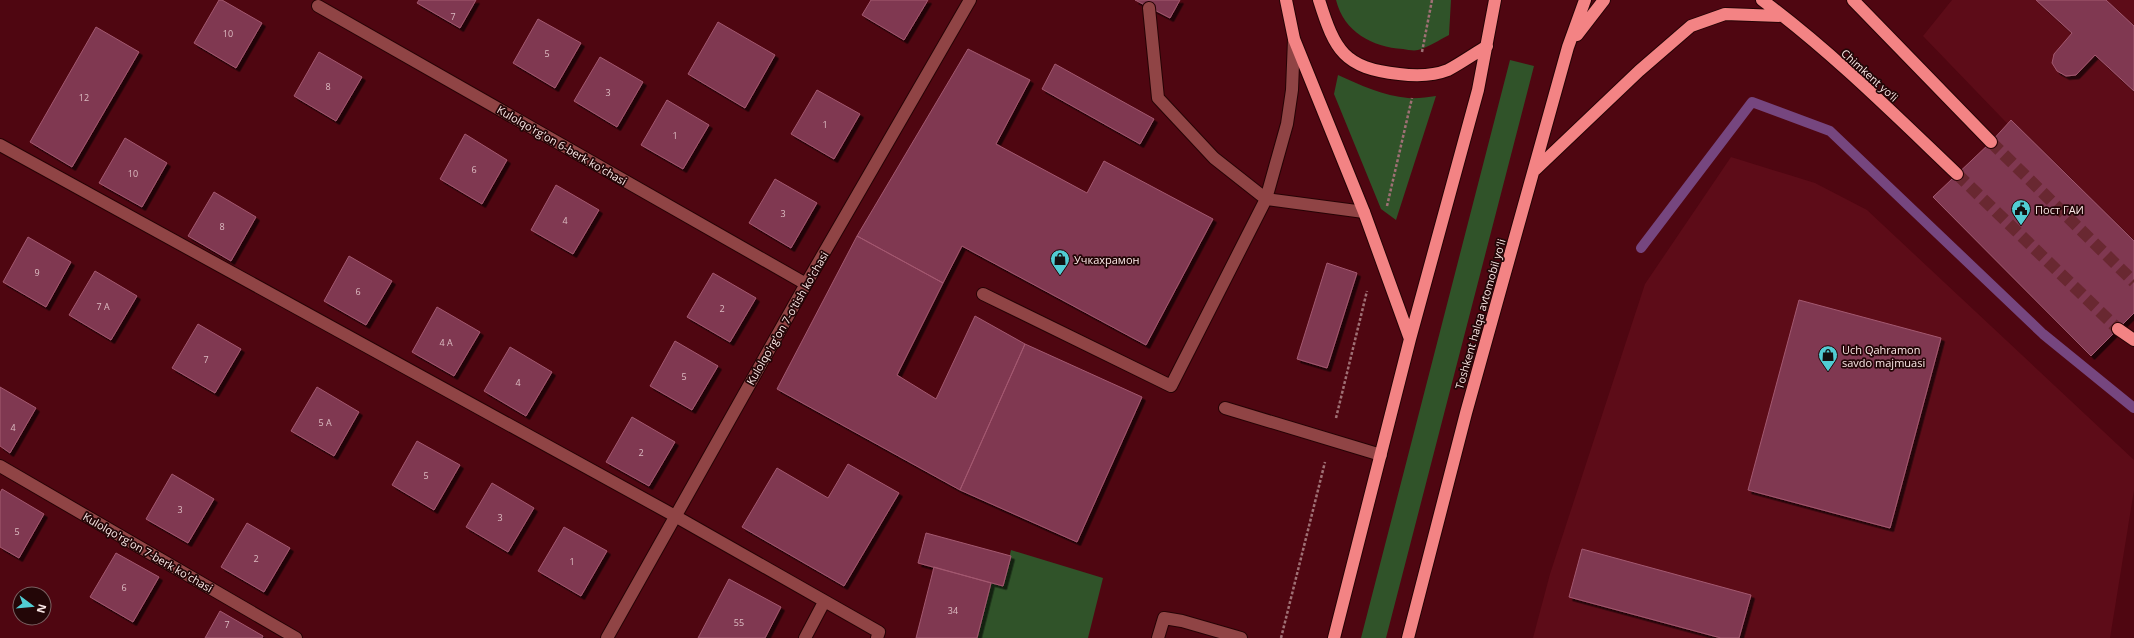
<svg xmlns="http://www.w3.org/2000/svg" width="2134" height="638" font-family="'Open Sans',sans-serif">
<defs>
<filter id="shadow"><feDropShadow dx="3.5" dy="3.5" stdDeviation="0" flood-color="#0009"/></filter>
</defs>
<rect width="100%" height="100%" fill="#4f0611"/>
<path fill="#5d0c18" d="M1952,0H2134V255L1923,36Z
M1731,157L1815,183L1867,210L2134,460V490L2110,638H1533L1550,574L1645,284Z"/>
<path fill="#305329" d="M1336,0H1451L1449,35C1439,40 1429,47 1418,50C1414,51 1408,50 1403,49C1372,47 1344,32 1336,0Z
M1510,60L1534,66L1386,638H1361Z
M1338,75C1360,85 1384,96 1408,98C1417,99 1427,97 1436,96L1396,220L1381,209L1334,94Z
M1011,550L1103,578L1088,638H977L991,583L1003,586Z"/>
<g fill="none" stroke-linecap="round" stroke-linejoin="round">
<path stroke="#76467f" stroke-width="10" d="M1641,248L1752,102L1830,131L2043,334L2134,408"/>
</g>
<path fill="#803951" stroke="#a35870" filter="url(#shadow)" d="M219,0H222L262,23L236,68L194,43Z
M419,0H476L460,28L417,3Z
M871,0H928L904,40L862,15Z
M1135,0H1180L1170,18Z
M2036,0H2106L2134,26V91L2095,55L2076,75L2066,76L2057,71L2052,63L2054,54L2072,33Z
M538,19L581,43L555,88L513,63Z
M718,22L775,55L745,108L688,74Z
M96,27L139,52L72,167L30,142Z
M968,49L1030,80L996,144L1087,193L1104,161L1213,219L1146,345L962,246L943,283L857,236Z
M319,52L362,77L336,121L294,96Z
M600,57L643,82L617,127L574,101Z
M1055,64L1154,119L1140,144L1042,89Z
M817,90L860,114L834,159L791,134Z
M667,100L709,125L683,169L641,145Z
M2011,120L2134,241V313L2091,356L1933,197L1991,142Z
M465,134L507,160L482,204L440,179Z
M125,138L167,163L142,207L99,183Z
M775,179L817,203L791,248L749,223Z
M556,185L599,210L573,254L531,230Z
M214,192L256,217L231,261L188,236Z
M857,236L943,283L897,375L936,399L975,316L1025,344L960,490L777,389Z
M28,237L71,262L46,307L3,282Z
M349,256L392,281L366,325L324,301Z
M1327,263L1357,273L1327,368L1297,359Z
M95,271L137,296L111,340L69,315Z
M713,273L756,298L730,342L687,317Z
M1799,300L1941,338L1890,528L1748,490Z
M437,307L480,332L454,376L412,352Z
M198,324L241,349L215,393L172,368Z
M675,341L718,366L692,410L650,386Z
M1025,344L1142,397L1077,542L960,490Z
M510,347L552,372L526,416L484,391Z
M0,387L36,408L10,453L0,446Z
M317,387L359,412L334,456L291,431Z
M632,417L675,442L649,486L606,462Z
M417,441L460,465L434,510L392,485Z
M848,464L899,493L844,586L742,527L777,468L828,498Z
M172,474L214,499L188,543L146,519Z
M492,483L534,508L508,552L466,527Z
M2,489L44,514L19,558L0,547V493Z
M247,523L290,548L264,592L221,567Z
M564,527L607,551L581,596L538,571Z
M926,533L1011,556L1003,586L918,563Z
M1582,549L1751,595L1739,638H1721L1569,597Z
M116,553L159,577L133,622L90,597Z
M934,567L991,583L977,638H916Z
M729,579L781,607L765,638H698Z
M220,611L263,636L262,638H205Z"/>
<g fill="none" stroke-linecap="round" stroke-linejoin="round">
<path stroke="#692831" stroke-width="12" stroke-dasharray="12 6" stroke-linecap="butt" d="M1991,142L2134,282
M1957,174L2118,329"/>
<g stroke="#260305" stroke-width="14">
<path id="minor" d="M318,6L806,284
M1149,8L1158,98L1214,158L1266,199L1364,212
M0,145L675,516L879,632L877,638
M983,294L1171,386L1266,199L1287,124L1292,90L1294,39
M1225,408L1381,455
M0,466L296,638
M607,638L806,284L970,0
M805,638L824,602
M1158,638L1164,618L1182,621L1241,638"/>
</g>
<g stroke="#260305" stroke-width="14">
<path id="highway" d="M1286,0L1294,39L1364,212L1410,339
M1319,0C1335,51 1344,68 1399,74C1415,76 1433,76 1448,70C1461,63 1474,54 1487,46
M1762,0C1832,52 1894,114 1957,174
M1853,0L1991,142
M1577,35L1604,0
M1535,170L1639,71L1691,26L1725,14L1783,16
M2118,329L2134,340
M1334,638L1410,339L1478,90L1495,0
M1408,638L1466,413L1568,47L1585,0"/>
</g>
<path stroke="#9f7075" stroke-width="2.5" stroke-dasharray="3 2" stroke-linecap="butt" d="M1422,52L1432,0
M1387,206L1412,98
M1336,418L1367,291
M1281,638L1325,462"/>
<use href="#minor" stroke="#904445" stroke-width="12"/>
<use href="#highway" stroke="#f38384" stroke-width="12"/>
</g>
<defs>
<g id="civic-pin" transform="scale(1)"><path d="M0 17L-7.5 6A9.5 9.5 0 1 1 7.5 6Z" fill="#51ccd3" stroke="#230607"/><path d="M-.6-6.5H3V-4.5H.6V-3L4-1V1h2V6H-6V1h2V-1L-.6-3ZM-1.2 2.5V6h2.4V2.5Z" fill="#111"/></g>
<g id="shop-pin" transform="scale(1)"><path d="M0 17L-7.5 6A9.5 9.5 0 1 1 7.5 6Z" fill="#51ccd3" stroke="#230607"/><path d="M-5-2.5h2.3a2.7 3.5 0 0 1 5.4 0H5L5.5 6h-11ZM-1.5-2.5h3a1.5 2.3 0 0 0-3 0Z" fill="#111"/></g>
</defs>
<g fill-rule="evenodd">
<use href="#civic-pin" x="2021" y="209"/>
<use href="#shop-pin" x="1060" y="259"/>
<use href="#shop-pin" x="1828" y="355"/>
</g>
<g text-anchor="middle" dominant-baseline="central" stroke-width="3.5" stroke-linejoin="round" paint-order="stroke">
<g font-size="9" fill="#dcbcc2">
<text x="453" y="16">7</text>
<text x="228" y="33">10</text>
<text x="547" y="53">5</text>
<text x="328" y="86">8</text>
<text x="608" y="92">3</text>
<text x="84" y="97">12</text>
<text x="825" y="124">1</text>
<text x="675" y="135">1</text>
<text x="474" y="169">6</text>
<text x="133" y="173">10</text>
<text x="783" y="213">3</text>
<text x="565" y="220">4</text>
<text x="222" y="226">8</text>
<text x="37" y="272">9</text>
<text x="358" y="291">6</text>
<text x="103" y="306">7 A</text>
<text x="722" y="308">2</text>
<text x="446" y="342">4 A</text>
<text x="206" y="359">7</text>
<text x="684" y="376">5</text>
<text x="518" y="382">4</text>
<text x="325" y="422">5 A</text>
<text x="13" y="427">4</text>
<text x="641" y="452">2</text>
<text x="426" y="475">5</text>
<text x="180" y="509">3</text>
<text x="500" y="517">3</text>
<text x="17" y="531">5</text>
<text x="256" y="558">2</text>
<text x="572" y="561">1</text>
<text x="124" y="587">6</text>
<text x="953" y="610">34</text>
<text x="739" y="622">55</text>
<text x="227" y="624">7</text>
</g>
<g font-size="11" fill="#fbe8e7" stroke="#230607">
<text transform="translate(1870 75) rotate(42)">Chimkent yo‘li</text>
<text transform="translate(562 145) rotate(30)">Kulolqo'rg'on 6-berk ko'chasi</text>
<text transform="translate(1480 314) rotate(-74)">Toshkent halqa avtomobil yo'li</text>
<text transform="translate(787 318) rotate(-60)">Kulolqo'rg'on 7-o'tish ko'chasi</text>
<text transform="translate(148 552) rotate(30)">Kulolqo'rg'on 7-berk ko'chasi</text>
</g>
<g font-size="11" fill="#fbe8e7" stroke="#230607" text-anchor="start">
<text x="2035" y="209">Пост ГАИ</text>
<text x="1074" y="259">Учкахрамон</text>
<text x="1842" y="349">Uch Qahramon<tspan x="1842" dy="13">savdo majmuasi</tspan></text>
</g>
</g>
<g transform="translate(32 606) rotate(106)"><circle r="19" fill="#230607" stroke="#796061"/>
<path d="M0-3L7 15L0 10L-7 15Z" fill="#51ccd3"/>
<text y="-6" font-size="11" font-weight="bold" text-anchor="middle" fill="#fbe8e7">N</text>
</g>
</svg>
